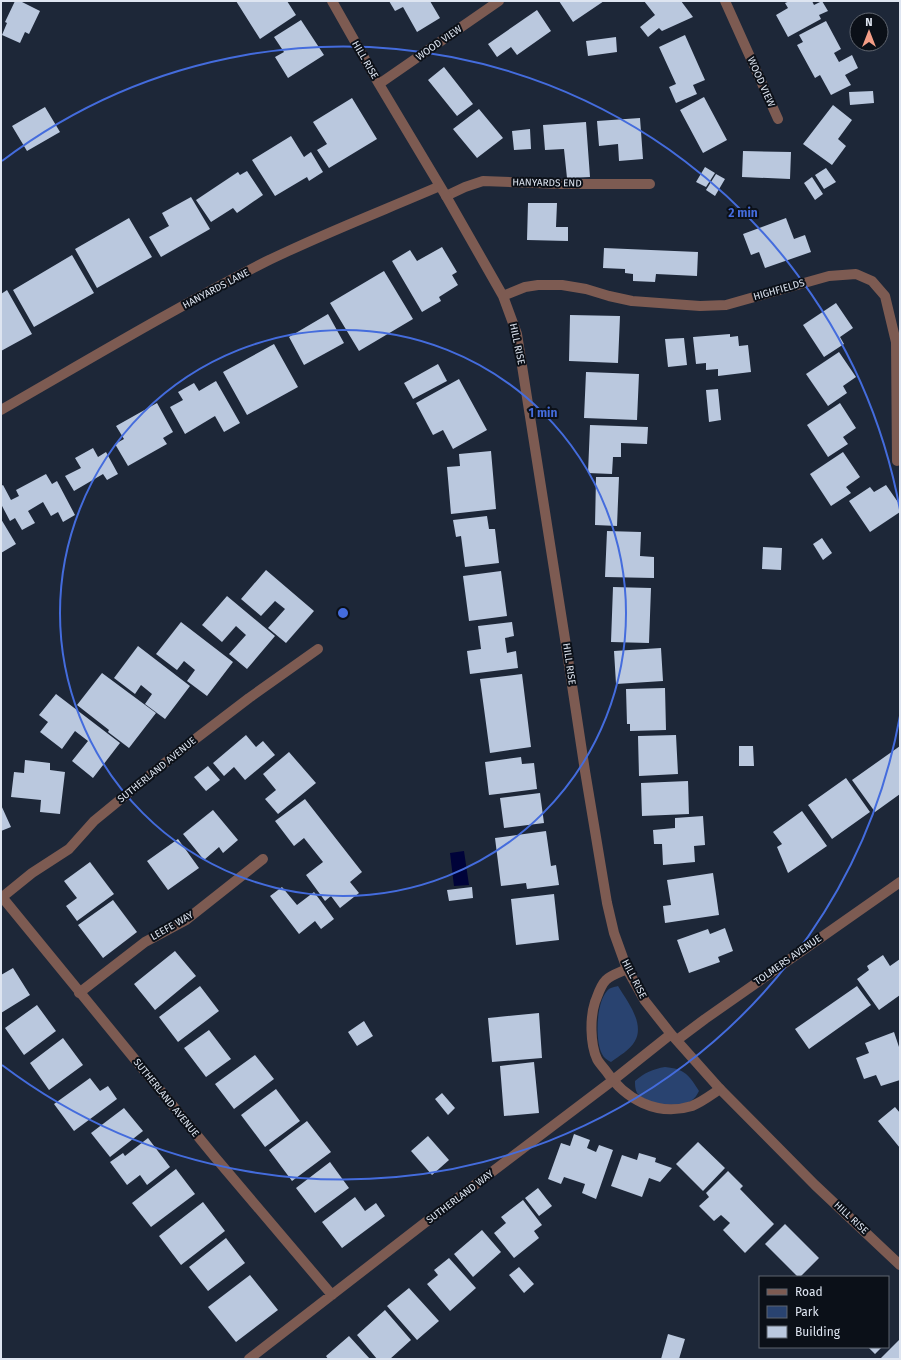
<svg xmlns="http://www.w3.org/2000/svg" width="901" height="1360" font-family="'Fira Sans',sans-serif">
<rect width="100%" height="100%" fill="#1d2738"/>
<path fill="#294370" d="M618,986C627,1001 645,1023 635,1041C630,1050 619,1056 611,1062C607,1060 604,1058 602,1054C595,1041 596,1003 607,991C609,988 614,987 618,986Z
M665,1067C685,1069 689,1075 699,1091C697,1095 695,1098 691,1101C679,1108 646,1105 637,1093C635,1089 635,1085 635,1081C644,1073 653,1069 665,1067Z"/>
<path fill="#000339" d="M464,851L469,885L454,886L450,853Z"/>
<path fill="#bac8de" d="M15,1H20L40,11L29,34L25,32L20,43L2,35L7,23L5,22Z
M236,1H287L296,15L260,39Z
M389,1H430L440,18L417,32L403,7L395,11Z
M559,1H604L573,22Z
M644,1H681L693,17L662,31L659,28L648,37L640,27L655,15Z
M790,1H812L814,5L822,1L828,11L819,15L821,19L788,37L776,15L788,8L785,3Z
M537,10L551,31L517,55L511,47L497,57L488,44Z
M301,20L324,55L288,78L275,57L284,52L274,37Z
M826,21L841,49L834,53L839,62L852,55L858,68L845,75L851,85L831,95L820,75L815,78L797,45L803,42L799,35Z
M685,35L705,80L693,85L697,94L676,103L669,87L676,84L659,47Z
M616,37L617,52L588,56L586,41Z
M444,67L473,104L457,116L428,80Z
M873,91L874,103L850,105L849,92Z
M704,97L727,140L703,153L680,110Z
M352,98L377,139L329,168L317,150L327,144L313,122Z
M833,105L852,120L838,139L846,146L832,165L803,144Z
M45,107L60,132L27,151L12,126Z
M479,109L503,138L477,158L453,129Z
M640,118L643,159L619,161L618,144L599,146L597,121Z
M586,122L590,177L567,178L564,149L545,150L543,125Z
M530,129L531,149L514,150L512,131Z
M291,136L304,157L311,152L323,172L309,181L307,177L275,196L252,160Z
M743,151L791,152L790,179L742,177Z
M705,167L715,173L706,187L696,182Z
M826,168L836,182L824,189L815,175Z
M247,171L263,195L237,213L233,208L211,222L196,200L238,172L240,175Z
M716,174L725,179L715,196L706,190Z
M812,177L823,194L815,200L804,183Z
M191,197L210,229L161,257L149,237L169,226L162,213Z
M528,203H557L556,227H568V241L527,240Z
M129,218L152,257L97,288L75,249Z
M786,218L794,239L805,235L811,252L765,268L759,252L751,255L743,234Z
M442,247L457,272L452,275L458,285L439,297L441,301L422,312L392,261L410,250L417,261Z
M604,248L698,252L697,276L656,274L655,282L633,281V274L625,273V269L603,268Z
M72,255L94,293L34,327L13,290Z
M384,271L413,319L359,351L330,303Z
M7,290L32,334L1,351V294Z
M836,303L853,328L840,337L844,344L824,357L803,325Z
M328,314L344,343L304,365L289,337Z
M570,315L620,316L618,363L569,361Z
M730,334V337L738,336L739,346L748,345L751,372L718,376V369L706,370V363L696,364L693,337Z
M684,338L687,365L668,367L665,339Z
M274,344L298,387L247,415L223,372Z
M839,352L856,377L843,386L847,393L828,406L806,374Z
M438,364L447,381L413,399L404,383Z
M586,372L639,374L637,420L584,418Z
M459,379L487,430L453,449L443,430L433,435L416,403Z
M216,381L240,423L224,432L215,416L185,434L170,407L183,400L178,392L194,383L199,391Z
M718,389L721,420L709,422L706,390Z
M157,403L173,432L163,438L167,444L128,466L115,444L124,439L116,426Z
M840,403L856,428L843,437L848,444L828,457L807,425Z
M590,425L648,427L647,444L621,443V457H613L612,474L588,473Z
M93,448L98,457L106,452L118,474L107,480L103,474L74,491L65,476L81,468L75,458Z
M491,451L496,509L451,514L447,467L460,466L459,454Z
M843,452L860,477L846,487L851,493L831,506L810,474Z
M46,474L52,484L57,481L75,515L63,522L58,512L51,516L43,502L28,511L35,523L22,530L15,518L10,521L1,504V486L3,485L11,500L19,496L16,490Z
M596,477H619L617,526L595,525Z
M886,485L900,505V512L870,532L849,501L870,487L874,492Z
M487,516L489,529H495L499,563L465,567L461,536L456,537L453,520Z
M1,519L16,544L1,553Z
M607,531L641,532L640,556L654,557V578L605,577Z
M822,538L832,553L823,560L813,544Z
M763,547L782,548L781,570L762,569Z
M266,570L314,611L286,643L268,628L285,609L275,601L261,616L241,599Z
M501,571L507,616L469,621L463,576Z
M613,587L651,588L649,643L611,642Z
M227,596L275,636L247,669L229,654L246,635L236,626L222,642L202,625Z
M181,622L233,662L207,696L187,681L195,670L184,661L177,670L156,654Z
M512,622L514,636L505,638L507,653L516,651L518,668L470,674L467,651L481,649L478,626Z
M138,646L190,686L165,719L145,704L152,694L141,685L135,694L114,678Z
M661,648L663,681L616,684L614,651Z
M102,673L156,713L129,748L108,732L109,730L77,705Z
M522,674L531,747L490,753L480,679Z
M665,688L666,730L630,731V724H627L626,689Z
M56,694L120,743L93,778L72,761L88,741L75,731L62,749L40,732L48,722L39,715Z
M246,735L256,747L263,741L275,755L245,780L234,767L224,776L213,763Z
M676,735L678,774L639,776L638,736Z
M739,746H753L754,766H739Z
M900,746V794L875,812L852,780Z
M289,752L316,783L278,814L265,799L276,790L263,774Z
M521,757L522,764L534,763L537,789L489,795L485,762Z
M25,760L50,763V770L65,772L60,814L40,812L41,800L11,797L14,772L24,773Z
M208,766L220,780L206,791L194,777Z
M846,778L870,812L832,839L808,805Z
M688,781L689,814L642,816L641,783Z
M540,793L544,823L504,828L500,798Z
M305,799L362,872L350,882L359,893L340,908L331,896L325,901L306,875L323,862L304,838L294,846L275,821Z
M1,805L11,827L1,831Z
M213,810L238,840L223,853L219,847L204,860L183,834Z
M802,811L827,846L788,873L777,847L782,844L773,832Z
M703,816L705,845L694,846L695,862L663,865L662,844H654L653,830L675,828V818Z
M546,831L551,866L556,865L559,885L527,889L526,883L501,886L495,838Z
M178,839L199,868L168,890L147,861Z
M90,862L114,894L77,921L66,906L77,898L64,881Z
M713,873L719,915L665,923L663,906L671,905L667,880Z
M282,887L297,905L314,892L334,919L321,929L315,921L299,934L270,896Z
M472,887L473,898L449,901L447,890Z
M554,894L559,940L516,945L511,899Z
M113,900L137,932L103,958L78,925Z
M725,928L733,951L718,957L720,962L689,973L677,940L708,929L710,934Z
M175,951L196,976L155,1010L134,984Z
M883,955L890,966L900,959V995L879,1010L857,979L869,970L867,966Z
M13,968L30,995L1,1013V975Z
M200,986L219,1011L178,1042L159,1017Z
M857,986L871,1005L809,1049L795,1029Z
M37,1005L56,1031L24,1055L5,1028Z
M539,1013L542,1058L492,1062L488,1018Z
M364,1021L373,1036L357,1046L348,1032Z
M209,1030L231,1059L206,1077L184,1048Z
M894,1032L900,1050V1080L881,1086L876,1075L864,1079L856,1058L869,1053L865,1043Z
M63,1038L83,1065L49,1090L30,1063Z
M255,1055L274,1079L234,1109L215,1084Z
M534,1062L539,1113L504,1116L500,1066Z
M90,1078L100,1091L108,1086L117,1099L74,1131L54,1104Z
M276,1089L300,1121L265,1147L241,1115Z
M442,1093L455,1108L448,1115L435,1099Z
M895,1107L900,1113V1148L878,1121Z
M124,1108L143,1131L110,1157L91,1133Z
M307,1121L331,1152L292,1181L269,1150Z
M574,1134L590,1140L587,1148L596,1152L599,1145L613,1150L596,1199L582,1193L585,1184L564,1177L561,1184L548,1179L561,1143L570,1146Z
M428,1136L449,1160L432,1175L411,1151Z
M148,1138L170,1167L147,1185L140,1175L127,1185L110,1162L123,1153L125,1156Z
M698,1142L725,1168L703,1191L676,1164Z
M639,1153L656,1158L655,1162L672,1168L660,1182L649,1178L642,1197L611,1186L622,1155L637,1160Z
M330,1162L349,1188L315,1213L296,1188Z
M176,1169L195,1194L151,1227L132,1203Z
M728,1171L743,1186L740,1189L774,1224L745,1253L723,1230L730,1223L721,1215L714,1221L699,1206L709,1197L706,1193Z
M538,1188L552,1206L539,1216L525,1198Z
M355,1197L365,1211L376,1203L385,1216L342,1248L322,1222Z
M523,1200L542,1225L534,1231L539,1238L514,1258L494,1233L506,1223L501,1217Z
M203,1202L225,1231L181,1265L159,1236Z
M785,1224L819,1258L800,1277H798L765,1244Z
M482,1230L501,1252L473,1277L454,1254Z
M226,1238L245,1263L208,1291L189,1267Z
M449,1258L476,1288L450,1311L427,1284L438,1275L434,1270Z
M519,1267L534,1284L524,1293L509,1275Z
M250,1275L278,1310L236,1342L208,1307Z
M409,1288L439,1321L417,1340L387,1306Z
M385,1310L411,1340L390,1359H377L357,1335Z
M668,1334L685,1339L679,1359H661Z
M349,1336L370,1359H328L326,1356Z
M899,1340L900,1359H880Z
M868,1347H882L875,1354Z"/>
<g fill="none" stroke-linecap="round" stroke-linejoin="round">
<path stroke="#7d5b52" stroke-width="10" d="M446,196L465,187L483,181L560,184H650
M627,969C621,972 611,975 606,980C600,986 598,995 595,1002C590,1017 590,1044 597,1059C599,1063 603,1067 606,1071C625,1099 657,1117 692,1106C702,1102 711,1095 720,1089
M79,993L145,942L186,920L263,859"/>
<path stroke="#7d5b52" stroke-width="10" d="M332,1L379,84L446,196L503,296L517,334L565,639L585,771L607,903L614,933L627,969L645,1001L671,1034L720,1089L815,1185L900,1265
M725,1L778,119
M379,84L499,1
M503,296L525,287L538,285H562L586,289L609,296L632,301L700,306L726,305L829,276L856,274L872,281L885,296L896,342L897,461
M1,410C88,360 175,308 265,262C322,234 382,211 440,186
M2,897L214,1156L332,1295
M1,898L32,873L69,849L94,821L177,753L249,698L318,649
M677,1040L705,1019L900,882
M249,1359L422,1225L612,1081L671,1034"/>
</g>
<g fill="none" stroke="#446cdd" stroke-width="2">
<circle cx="343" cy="613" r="283"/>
<path d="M900 716A566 566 0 0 1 2 1065M2 161A566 566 0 0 1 900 510"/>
</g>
<g text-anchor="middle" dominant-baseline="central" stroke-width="4" stroke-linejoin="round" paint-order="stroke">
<g font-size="10" fill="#dee5f1" stroke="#0b1018">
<text transform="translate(439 43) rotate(-35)">WOOD VIEW</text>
<text transform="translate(365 60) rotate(60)">HILL RISE</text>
<text transform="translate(761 82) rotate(66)">WOOD VIEW</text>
<text transform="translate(547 183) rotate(1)">HANYARDS END</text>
<text transform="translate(216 289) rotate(-28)">HANYARDS LANE</text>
<text transform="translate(779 290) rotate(-16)">HIGHFIELDS</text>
<text transform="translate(517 344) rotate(78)">HILL RISE</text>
<text transform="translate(569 664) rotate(82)">HILL RISE</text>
<text transform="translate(157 770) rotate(-39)">SUTHERLAND AVENUE</text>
<text transform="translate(172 926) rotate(-30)">LEEFE WAY</text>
<text transform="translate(788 960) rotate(-35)">TOLMERS AVENUE</text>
<text transform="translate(634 979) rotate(63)">HILL RISE</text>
<text transform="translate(166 1098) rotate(51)">SUTHERLAND AVENUE</text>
<text transform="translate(460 1197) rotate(-37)">SUTHERLAND WAY</text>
<text transform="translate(851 1218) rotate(43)">HILL RISE</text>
</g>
</g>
<circle cx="343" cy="613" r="6" fill="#446cdd" stroke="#0b1018" stroke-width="2"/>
<g font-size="12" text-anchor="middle" font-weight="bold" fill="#446cdd" stroke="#0b1018" stroke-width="4" stroke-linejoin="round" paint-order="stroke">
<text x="743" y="217">2 min</text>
<text x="543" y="417">1 min</text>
</g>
<rect width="901" height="1360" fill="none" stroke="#dee5f1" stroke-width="4"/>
<rect x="759" y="1276" width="130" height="72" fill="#0b1018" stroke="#5f656f"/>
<rect x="767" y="1289" width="20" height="6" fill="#7d5b52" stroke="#5f656f"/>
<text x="795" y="1296" font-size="12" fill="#dee5f1">Road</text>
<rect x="767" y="1306" width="20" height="12" fill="#294370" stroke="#5f656f"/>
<text x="795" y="1316" font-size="12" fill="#dee5f1">Park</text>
<rect x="767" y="1326" width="20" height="12" fill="#bac8de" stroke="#5f656f"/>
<text x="795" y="1336" font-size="12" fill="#dee5f1">Building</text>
<g transform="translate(869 32)"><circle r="19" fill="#0b1018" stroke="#5f656f"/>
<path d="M0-3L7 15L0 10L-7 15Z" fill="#f49e87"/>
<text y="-6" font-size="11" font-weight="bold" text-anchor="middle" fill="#dee5f1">N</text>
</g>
</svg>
